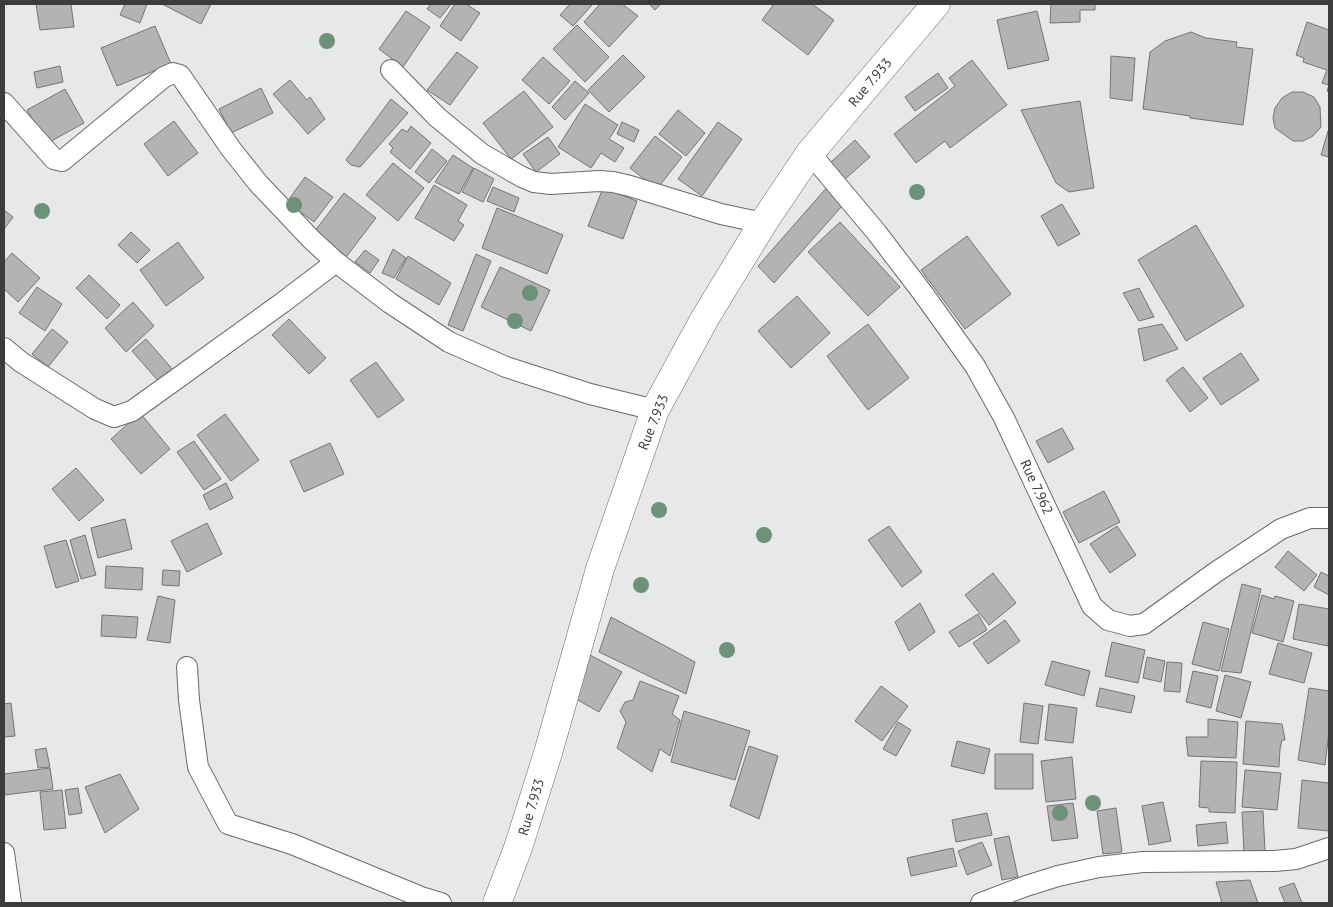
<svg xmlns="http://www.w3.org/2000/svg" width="1333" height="907" font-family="'PT Sans',sans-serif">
<rect width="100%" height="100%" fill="#e7e8e9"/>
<path fill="#b4b2b2" stroke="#767574" d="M36,4H71L74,27L40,30Z
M125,4H147L140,23L120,15Z
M162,4H211L201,24Z
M431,4H451L440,18L427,9Z
M455,4H466L480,13L461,41L440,26Z
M570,4H593L573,26L560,15Z
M600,4H622L638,16L609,47L584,22Z
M649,4H661L655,10Z
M774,4H812L834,20L808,55L762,20Z
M1051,4H1095V10H1080V22L1050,23Z
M406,11L430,27L403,67L379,49Z
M1037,11L1049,60L1008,69L997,20Z
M1307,22L1329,30V92L1327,91L1329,85L1322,83L1327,70L1303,62L1304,58L1296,55Z
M577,25L609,57L585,82L553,49Z
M155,26L171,64L117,86L101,48Z
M1191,32L1206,38L1237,42L1236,47L1253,49L1243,125L1190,118V116L1143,109L1150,52L1165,41Z
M457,52L478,67L450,105L427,90Z
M623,55L645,77L609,112L588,90Z
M1111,56L1135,58L1132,101L1110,98Z
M543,57L570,81L549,104L522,80Z
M972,60L1007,105L950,148L945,141L916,163L894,134L955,86L949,78Z
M60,66L63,82L37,88L34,72Z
M938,73L948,88L915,111L905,97Z
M290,80L307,100L310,97L325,119L308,134L273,94Z
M575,81L589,93L565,120L552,107Z
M261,88L273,113L231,133L219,109Z
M65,89L84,123L46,144L27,110Z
M524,91L553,127L511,159L483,123Z
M1292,92H1303L1314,97L1320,107L1321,127L1313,136L1303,141H1293L1275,128L1273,118L1275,108L1282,98Z
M391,99L408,113L360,167L351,165L346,160Z
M1080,101L1094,188L1069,192L1056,183L1021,110Z
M585,104L618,125L609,139L624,148L615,162L601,153L591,168L558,147Z
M678,110L705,133L686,156L659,134Z
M174,121L198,153L168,176L144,144Z
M622,122L639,130L634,142L617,134Z
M718,122L742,139L702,196L678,179Z
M411,126L431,143L410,169L390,152L393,148L389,144L402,129L407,132Z
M1328,131L1329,132V157L1321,155Z
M655,136L682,157L657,189L630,168Z
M548,137L560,154L536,172L523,154Z
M855,140L870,157L844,180L830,163Z
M432,149L447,161L429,183L415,172Z
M453,155L473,168L459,194L435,182Z
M393,163L424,188L398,221L366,195Z
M474,168L494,179L483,202L462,192Z
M305,177L333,197L314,222L287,202Z
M434,185L467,205L458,221L464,225L454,241L415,218Z
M829,185L842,206L774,283L758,266Z
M493,187L519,198L514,212L487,201Z
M603,188L637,201L623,239L588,226Z
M344,193L376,218L346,257L314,232Z
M1062,204L1080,234L1058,246L1041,216Z
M497,208L563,235L547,274L482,248Z
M4,210L13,217L4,229Z
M840,222L900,287L868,316L808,252Z
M1196,225L1244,306L1186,341L1138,260Z
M131,232L150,250L137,263L118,245Z
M967,236L1011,294L965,329L921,270Z
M178,242L204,278L166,306L140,270Z
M393,249L406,258L394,278L382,273Z
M365,250L379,260L370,273L355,262Z
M12,253L40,278L18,302L4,289V262Z
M476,254L491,261L463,331L448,325Z
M408,256L451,283L439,305L396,279Z
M500,267L550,290L531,331L481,307Z
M89,275L120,305L107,319L76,288Z
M37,287L62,304L45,331L19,313Z
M1139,288L1154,317L1139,321L1123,293Z
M797,296L830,333L791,368L758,331Z
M133,302L154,326L126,352L105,328Z
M289,319L326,358L309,374L272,335Z
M868,324L909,378L868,410L827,356Z
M1162,324L1178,349L1144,361L1138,329Z
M52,329L68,342L48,367L32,354Z
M146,339L174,371L160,383L132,351Z
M1241,353L1259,380L1221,405L1203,378Z
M376,362L404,400L378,418L350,380Z
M1183,367L1208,398L1190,412L1166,380Z
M140,413L170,449L141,474L111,439Z
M225,414L259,460L231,481L197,435Z
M1062,428L1074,449L1048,463L1036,441Z
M194,441L221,479L204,490L177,452Z
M330,443L344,474L304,492L290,461Z
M76,468L104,500L79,521L52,489Z
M226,483L233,498L210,510L203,495Z
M1104,491L1120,522L1079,543L1063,512Z
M125,519L132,549L98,558L91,528Z
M207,523L222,554L187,572L171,541Z
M889,526L922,572L902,587L868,540Z
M1117,526L1136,555L1110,573L1090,544Z
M85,535L96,575L81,579L70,540Z
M66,540L79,581L56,588L44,546Z
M1288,551L1317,575L1304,591L1275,567Z
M106,566L143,568L142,590L105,588Z
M163,570L180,571L179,586L162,585Z
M1321,572L1329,576V595L1314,587Z
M993,573L1016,603L989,625L965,595Z
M1242,584L1261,589L1241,673L1221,671Z
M1262,595L1274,599L1275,596L1294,601L1283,642L1252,633Z
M158,596L175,600L170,643L147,640Z
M920,603L935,632L909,651L895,622Z
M1299,604L1329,609V636L1328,646L1293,639Z
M978,614L987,630L959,647L949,632Z
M102,615L138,617L136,638L101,636Z
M611,617L695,662L686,694L599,652Z
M1005,620L1020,641L988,664L973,643Z
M1203,622L1229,629L1219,671L1192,664Z
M1112,642L1145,650L1138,683L1105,676Z
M1278,643L1312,653L1304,683L1269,674Z
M590,655L622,672L599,712L576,699Z
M1147,657L1165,661L1161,682L1143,678Z
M1052,661L1090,671L1084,696L1045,685Z
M1167,662L1182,663L1180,692L1164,691Z
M1193,671L1218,676L1211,708L1186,702Z
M1225,675L1251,682L1241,718L1216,711Z
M640,681L679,696L672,714L680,720L670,756L660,749L652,772L617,748L626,722L620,711L625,702L633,700Z
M881,686L908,706L882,741L855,721Z
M1100,688L1135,696L1131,713L1096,706Z
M1309,688L1329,691V732L1325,765L1298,760Z
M11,703L15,736L4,737V704Z
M1024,703L1043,706L1038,744L1020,742Z
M1049,704L1077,708L1073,743L1045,740Z
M684,711L750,731L735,780L671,762Z
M1208,719L1238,722L1236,758L1188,756L1186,737H1208Z
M1246,721L1282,724L1285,740H1282L1280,749L1279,767L1243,764Z
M898,722L911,730L896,756L883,749Z
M957,741L990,749L984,774L951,766Z
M749,746L778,756L759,819L730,806Z
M46,748L50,767L38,768L35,750Z
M995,754H1033V789H995Z
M1072,757L1076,799L1046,802L1041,761Z
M1201,761L1237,762L1235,813L1209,812V808L1199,807Z
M50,768L53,789L4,795V774Z
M1245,770L1281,773L1277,810L1242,807Z
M120,774L139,809L105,833L85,787Z
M1302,780L1329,783V831L1298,828Z
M78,788L82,813L69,815L65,790Z
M62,790L66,828L44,830L40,792Z
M1163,802L1171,841L1149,845L1142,806Z
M1073,803L1078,838L1052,841L1047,806Z
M1116,808L1122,852L1103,854L1097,811Z
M1263,811L1265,851L1244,852L1242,812Z
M987,813L992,835L956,842L952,820Z
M1226,822L1228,843L1198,846L1196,825Z
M1009,836L1018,877L1002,880L994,839Z
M982,842L992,865L967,875L958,851Z
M953,848L957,866L911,876L907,858Z
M1250,880L1258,903H1222L1216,882Z
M1294,883L1302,903H1285L1279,888Z"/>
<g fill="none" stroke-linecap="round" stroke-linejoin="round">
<g stroke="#696a6b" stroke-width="22">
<path id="street" d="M391,70L437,117L482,154L522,177L534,182L551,184L599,181L613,182L630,186L721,214L763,223
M4,103L54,159L62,161L164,77L173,73L180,75L231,149L258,183L311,239L336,262L390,303L449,342L506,367L590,394L655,410
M810,153L877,233L922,292L975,366L1004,418L1092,606L1108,620L1130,626L1144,624L1216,572L1281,529L1310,518H1329
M4,348L21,362L95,409L114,417L132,411L282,303L336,262
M187,667L189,700L198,767L228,824L292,844L421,897L441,903
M4,853L11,903
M981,903L1026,886L1058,876L1099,867L1143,862L1275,861L1296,859L1329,848"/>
</g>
<g stroke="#696a6b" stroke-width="29">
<path id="secondary" d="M497,903L518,848L548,753L600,569L655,410L705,318L763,223L810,153L936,4"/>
</g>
<use href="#street" stroke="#fff" stroke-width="20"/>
<use href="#secondary" stroke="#fff" stroke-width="28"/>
</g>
<g fill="#6c9277">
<circle cx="327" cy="41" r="8"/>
<circle cx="917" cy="192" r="8"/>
<circle cx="294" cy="205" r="8"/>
<circle cx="42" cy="211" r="8"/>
<circle cx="530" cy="293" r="8"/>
<circle cx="515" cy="321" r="8"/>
<circle cx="659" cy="510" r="8"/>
<circle cx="764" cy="535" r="8"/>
<circle cx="641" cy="585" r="8"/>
<circle cx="727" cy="650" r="8"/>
<circle cx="1093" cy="803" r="8"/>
<circle cx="1060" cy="813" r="8"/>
</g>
<g text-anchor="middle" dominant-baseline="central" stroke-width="4" stroke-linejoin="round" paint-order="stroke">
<g font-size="14" fill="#3b3c3c" stroke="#fff">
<text transform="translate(870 82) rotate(-50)">Rue 7.933</text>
<text transform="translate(653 422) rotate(-68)">Rue 7.933</text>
<text transform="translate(1037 487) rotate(65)">Rue 7.962</text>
<text transform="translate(531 807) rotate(-73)">Rue 7.933</text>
</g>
</g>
<rect width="1333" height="907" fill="none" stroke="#3b3c3c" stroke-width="10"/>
</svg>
